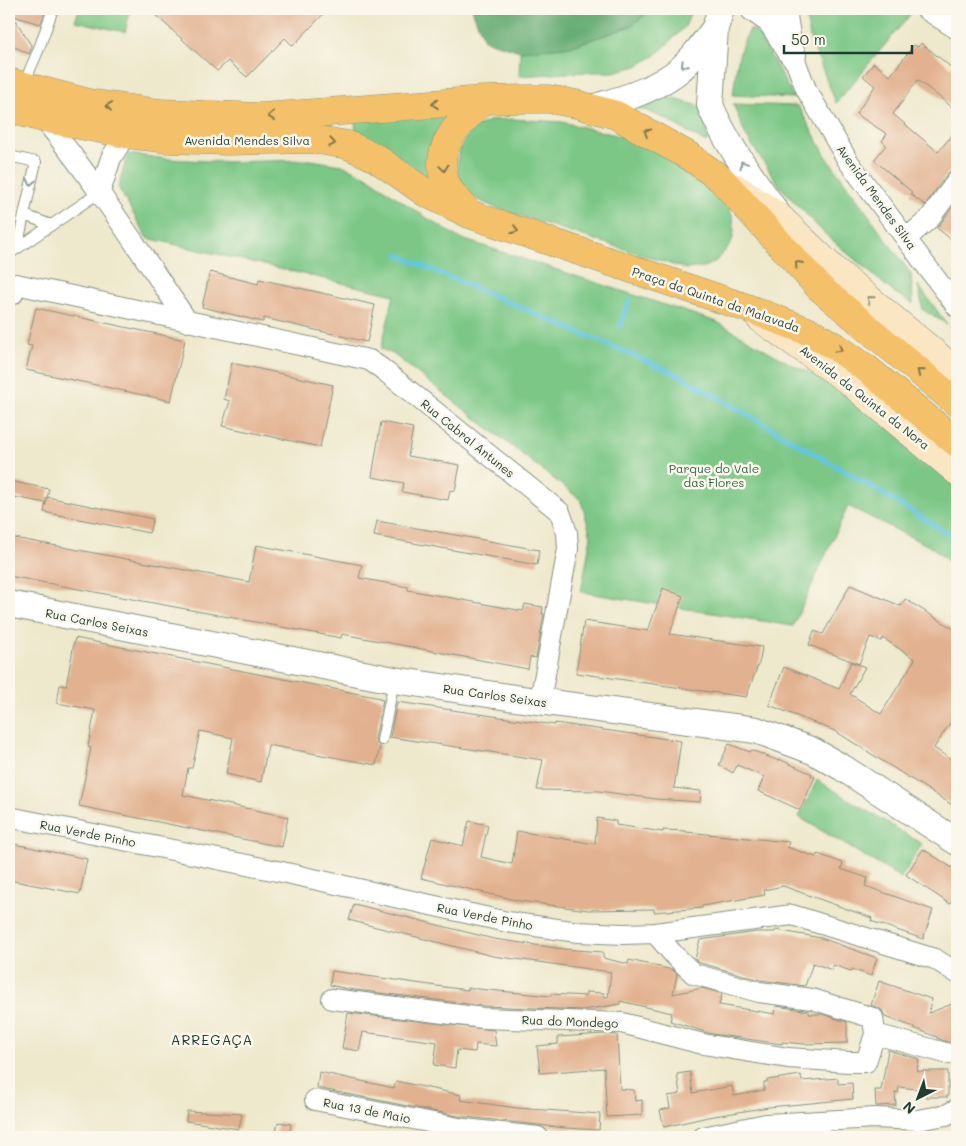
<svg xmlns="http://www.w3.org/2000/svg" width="966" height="1146" font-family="Mali,sans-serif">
<rect width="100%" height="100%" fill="#fbf7ec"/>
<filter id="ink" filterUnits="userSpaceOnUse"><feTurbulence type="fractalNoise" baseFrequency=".02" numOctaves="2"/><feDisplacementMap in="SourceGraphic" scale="10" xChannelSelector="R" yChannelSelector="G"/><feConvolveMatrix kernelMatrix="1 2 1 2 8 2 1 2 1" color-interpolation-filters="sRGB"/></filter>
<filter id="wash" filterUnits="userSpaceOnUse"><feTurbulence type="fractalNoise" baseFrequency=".0096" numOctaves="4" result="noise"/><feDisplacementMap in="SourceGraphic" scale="20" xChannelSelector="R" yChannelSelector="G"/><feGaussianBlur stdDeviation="1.12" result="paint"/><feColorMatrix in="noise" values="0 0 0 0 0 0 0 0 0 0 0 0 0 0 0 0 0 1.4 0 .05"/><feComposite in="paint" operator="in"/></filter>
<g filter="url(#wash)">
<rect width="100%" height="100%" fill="#eee8cc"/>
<path fill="#7cc786" stroke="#4e825d" d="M79,9H131L125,32L75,21Z
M652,9H692L685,27L656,55L637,66L613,72H583L519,76L520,51L573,46L631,26Z
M805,9H912L914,10L836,103L810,38Z
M750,30H754L759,35L794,98L733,95C736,74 737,48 750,30Z
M659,95L700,106L709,139L706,143L666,119L636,107Z
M733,104L798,106L826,156L911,274L913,304L892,291L826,235L781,188L746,136Z
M448,113C430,138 425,156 432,186L356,139L355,120Z
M512,119L562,122L624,137L653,150L678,164L724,198L733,217L734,232L731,244L716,261L704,267L686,269L493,207C483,202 472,198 465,188C447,163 463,126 493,120C499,119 506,120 512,119Z
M128,154L168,159L226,162L310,160L342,165L366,176L416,211L459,238L717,322L789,363L843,389L957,486V569L933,548L848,506L793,626L581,592L591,536L581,500L393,354L381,349L394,295L147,238L118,187Z
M918,285L947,324L923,310Z
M817,780L922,844L901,878L799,817Z"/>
<path fill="#65ac73" stroke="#427454" d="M472,9H652L631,26L573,46L520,51L484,40Z"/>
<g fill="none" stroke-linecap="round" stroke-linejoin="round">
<path stroke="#63c6e1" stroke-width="5" d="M398,255L683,377L867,484L945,532L957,542
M620,326L629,301"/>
</g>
<g id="blocks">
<path fill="#e2b18f" d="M9,9H46L40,24L13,16L32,47L29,54L9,44Z
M149,9H328L293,46L285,38L247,77L228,61L217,71Z
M921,43L957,72V111L918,80L893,114L938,152L957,129V169L952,170L947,174L925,205L910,194L912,192L874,160L886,145L882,141L887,134L856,114L875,86L863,76L874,63L890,76L914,45L918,47Z
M957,201V244L937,228Z
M210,272L258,284L259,279L375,305L367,342L264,318L263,322L202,307Z
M36,308L185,340L171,401L26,370L32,346L27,345Z
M232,363L333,385L320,447L222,426L230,401L224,399Z
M381,422L413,428L408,456L460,465L455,491L450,490L448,500L402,492L404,483L372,477Z
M9,481L49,489L46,503L9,496Z
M47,497L153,519L149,533L44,512Z
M377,521L539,550L537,565L374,536Z
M9,537L249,582L256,545L362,565L359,578L408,587V590L523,611L525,604L543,607L542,614H544L536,658L530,657L528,669L342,634L341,638L9,576Z
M850,585L901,606L905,599L957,631V712L934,748L957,763V808L835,731L769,705L784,667L839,689L851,662L865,667L850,694L881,714L915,659L883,638L881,641L870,637L859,664L809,645L814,631L823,634Z
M663,588L683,596L670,634L762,647L760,660L746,697L576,673L584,621L648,631Z
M75,638L380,698L379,699L383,700L375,739L376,743L380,746L376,765L268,745L261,782L226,774L233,738L200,731L192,768H188L183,795L288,817L282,847L79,806L91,748L88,747L95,710L57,703L60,685L66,686Z
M397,702L555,725V723L681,741L674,788L701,791L700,802L656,799L599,791L537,790L543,760L390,737Z
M729,744L750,752L751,750L779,761V759L812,774L811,776L815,777L800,810L758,791L764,777L737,765L733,773L719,765Z
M597,818L616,821V825L663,832V830L686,831V832L789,842L787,847L816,857L818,854L843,863L841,869L868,878L865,886L933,910L923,939L871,921L872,918L783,886L764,890L765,895L702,906V908L654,912V909L588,910L520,901L421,878L432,838L463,846L469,821L488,825L481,857L512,864L517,831L595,844Z
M9,843L87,859L80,894L9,880Z
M923,849L957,871V893L950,904L906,875Z
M354,904L494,939L563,949L603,952V958L628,964L629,960L673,970L677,974L673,994L702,988L722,994L719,1005L775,1014L776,1006L809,1011V1014H821L847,1022V1043L804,1044L782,1042V1044L712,1034L670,1021L672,1013L620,1001V1004L583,1010L484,1006L348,989L330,985L332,971L444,987L468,990V988L551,996V994L586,996V992L604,993L605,997H608L611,972L493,956L360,923L349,920Z
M776,930L821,938L877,958L871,976L852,969L851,971L833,965L832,970L813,963L805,986L761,980L700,963L695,959L700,940L757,932H775Z
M879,981L931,999L929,1013L957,1002V1046L937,1038V1037L914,1028V1027L885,1017L882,1010L871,1005Z
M348,1013L494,1030L496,1046L476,1044L475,1052L457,1050L455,1068L434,1065L437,1042L363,1032L359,1051L342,1048Z
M604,1034L617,1035L620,1089L634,1090L635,1101L642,1100V1115L607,1117L604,1068L540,1073L537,1046L558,1044V1037Z
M888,1050L919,1059L917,1071H948V1097H926V1090L899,1087L898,1093L895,1092L896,1105L876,1106L875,1090H881Z
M319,1072L394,1088L396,1081L461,1095L460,1100L517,1108L600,1114L599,1130L565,1128L458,1116L317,1088Z
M690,1072L693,1093L732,1086L734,1096L764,1090V1082H767V1080L801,1075L802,1081L838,1078V1084L852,1083L853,1099L769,1107L708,1117L664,1127L660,1110L670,1108L668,1096L680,1094L677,1074Z
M187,1111L242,1114L239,1129L186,1121Z
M278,1122L291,1124L289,1137H275Z"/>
</g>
</g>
<g filter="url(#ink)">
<use href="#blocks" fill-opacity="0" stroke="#869280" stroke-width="1"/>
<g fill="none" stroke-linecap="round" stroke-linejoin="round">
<g stroke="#869280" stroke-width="12">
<path id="service" d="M23,86L38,51L53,9
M9,156L36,162L24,215L51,225
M17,249L24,215
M9,254L100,192
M382,740L394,681"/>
</g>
<g stroke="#869280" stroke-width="22">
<path id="minor" d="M786,9L793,55L806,89L848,161L957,307
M927,10L957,29
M43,118C96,183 141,253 188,322
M100,192L111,158L126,134
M907,238L929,219L957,181
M13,294L16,284L369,360L381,368L560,512L567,533L568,549L540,701
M9,817L282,872L507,922L578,932L623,934L655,933L792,915L935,959L957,973
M655,933L674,955L694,974L759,992L812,999L873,1018L875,1034L949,1054
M332,999L483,1018L622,1023L703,1044L788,1058L849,1062H866L875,1034
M315,1100L464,1129L538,1137
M703,1137L766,1124L875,1118L918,1120L946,1115L957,1109"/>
</g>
<g stroke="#869280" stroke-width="28">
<path id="tertiary" d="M721,9L715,28L710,105C726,144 754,180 778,215
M754,9L771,21L793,55
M591,108C620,100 649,92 674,74C690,63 703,44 715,28
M9,604L394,680L522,699L756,730L813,751L843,768L957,842"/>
</g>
<g stroke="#869280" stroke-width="29">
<path id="secondary" d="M736,188L780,218L835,271L957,372
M760,318L849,381L957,471"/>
</g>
<g stroke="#869280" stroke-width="29">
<path id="primary" d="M9,82L89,103L160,113L186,114L263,117L484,100L527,99H549L576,104L616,115L689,156L721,179L820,288L957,403
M9,109L43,118L126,134L169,139L227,141L312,139L348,145L376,158L426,193L469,214L747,308L810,332L839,349L866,368L939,428
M467,211C461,203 451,195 447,186C430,149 459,123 484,100"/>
</g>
<g stroke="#869280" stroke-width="29">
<path id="trunk" d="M939,428L957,443"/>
</g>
<use href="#service" stroke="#fff" stroke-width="10"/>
<use href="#minor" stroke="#fff" stroke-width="20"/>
<use href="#tertiary" stroke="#fff" stroke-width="26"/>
<use href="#secondary" stroke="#fbe6c4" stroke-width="28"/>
<use href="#primary" stroke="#f4c16b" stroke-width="28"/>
<use href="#trunk" stroke="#f4c16b" stroke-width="28"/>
</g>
<defs><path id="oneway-chevron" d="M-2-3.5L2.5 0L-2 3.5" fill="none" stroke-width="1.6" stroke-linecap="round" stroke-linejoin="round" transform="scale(1.25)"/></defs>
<g stroke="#8f9e9a">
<use href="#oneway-chevron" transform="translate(684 65) rotate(135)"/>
<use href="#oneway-chevron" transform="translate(743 164) rotate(-121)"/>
<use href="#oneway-chevron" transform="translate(31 182) rotate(103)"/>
</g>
<g stroke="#7f784d">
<use href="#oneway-chevron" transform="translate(435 104) rotate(176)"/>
<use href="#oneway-chevron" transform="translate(109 106) rotate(-172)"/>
<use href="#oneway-chevron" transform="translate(271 116) rotate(176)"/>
<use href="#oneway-chevron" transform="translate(647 132) rotate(-150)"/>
<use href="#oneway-chevron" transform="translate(332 143) rotate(10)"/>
<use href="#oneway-chevron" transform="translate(444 168) rotate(82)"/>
<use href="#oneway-chevron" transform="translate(515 230) rotate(19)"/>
<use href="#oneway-chevron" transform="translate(798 264) rotate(-132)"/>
<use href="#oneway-chevron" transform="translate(839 349) rotate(32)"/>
<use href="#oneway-chevron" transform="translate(920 372) rotate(-141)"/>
</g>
<use stroke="#8d927c" href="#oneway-chevron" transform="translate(870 299) rotate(-141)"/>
</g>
<g text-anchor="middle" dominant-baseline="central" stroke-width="5" stroke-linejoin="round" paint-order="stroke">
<g font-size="12" fill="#1f3d34" stroke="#fbf7ec">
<text x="247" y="140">Avenida Mendes Silva</text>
<text transform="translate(877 197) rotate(54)">Avenida Mendes Silva</text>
<text transform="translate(716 299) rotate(19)">Praça da Quinta da Malavada</text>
<text transform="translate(865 397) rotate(38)">Avenida da Quinta da Nora</text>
<text transform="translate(468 438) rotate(39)">Rua Cabral Antunes</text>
<text transform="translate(97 622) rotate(11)">Rua Carlos Seixas</text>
<text transform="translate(495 695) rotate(8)">Rua Carlos Seixas</text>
<text transform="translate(88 833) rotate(11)">Rua Verde Pinho</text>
<text transform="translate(485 916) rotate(11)">Rua Verde Pinho</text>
<text transform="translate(570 1021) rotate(2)">Rua do Mondego</text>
<text transform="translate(367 1110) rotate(11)">Rua 13 de Maio</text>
</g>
<g font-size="12" fill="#366048" stroke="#fbf7ec">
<text x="714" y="468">Parque do Vale<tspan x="714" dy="14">das Flores</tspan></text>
</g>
<g font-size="14" letter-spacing="1" fill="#1f3d34" stroke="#fbf7ec">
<text x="212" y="1039">ARREGAÇA</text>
</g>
</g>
<rect width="966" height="1146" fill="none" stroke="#fbf7ec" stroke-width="30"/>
<g transform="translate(918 1098) rotate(222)" stroke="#fbf7ec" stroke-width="4" paint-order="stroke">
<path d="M0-4L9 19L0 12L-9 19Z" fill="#1f3d34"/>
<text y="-8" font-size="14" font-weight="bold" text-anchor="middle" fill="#1f3d34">N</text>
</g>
<path d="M784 45v8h128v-8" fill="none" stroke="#1f3d34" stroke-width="2.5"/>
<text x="791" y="45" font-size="15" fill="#1f3d34" stroke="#fbf7ec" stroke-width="4" paint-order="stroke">50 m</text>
</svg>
